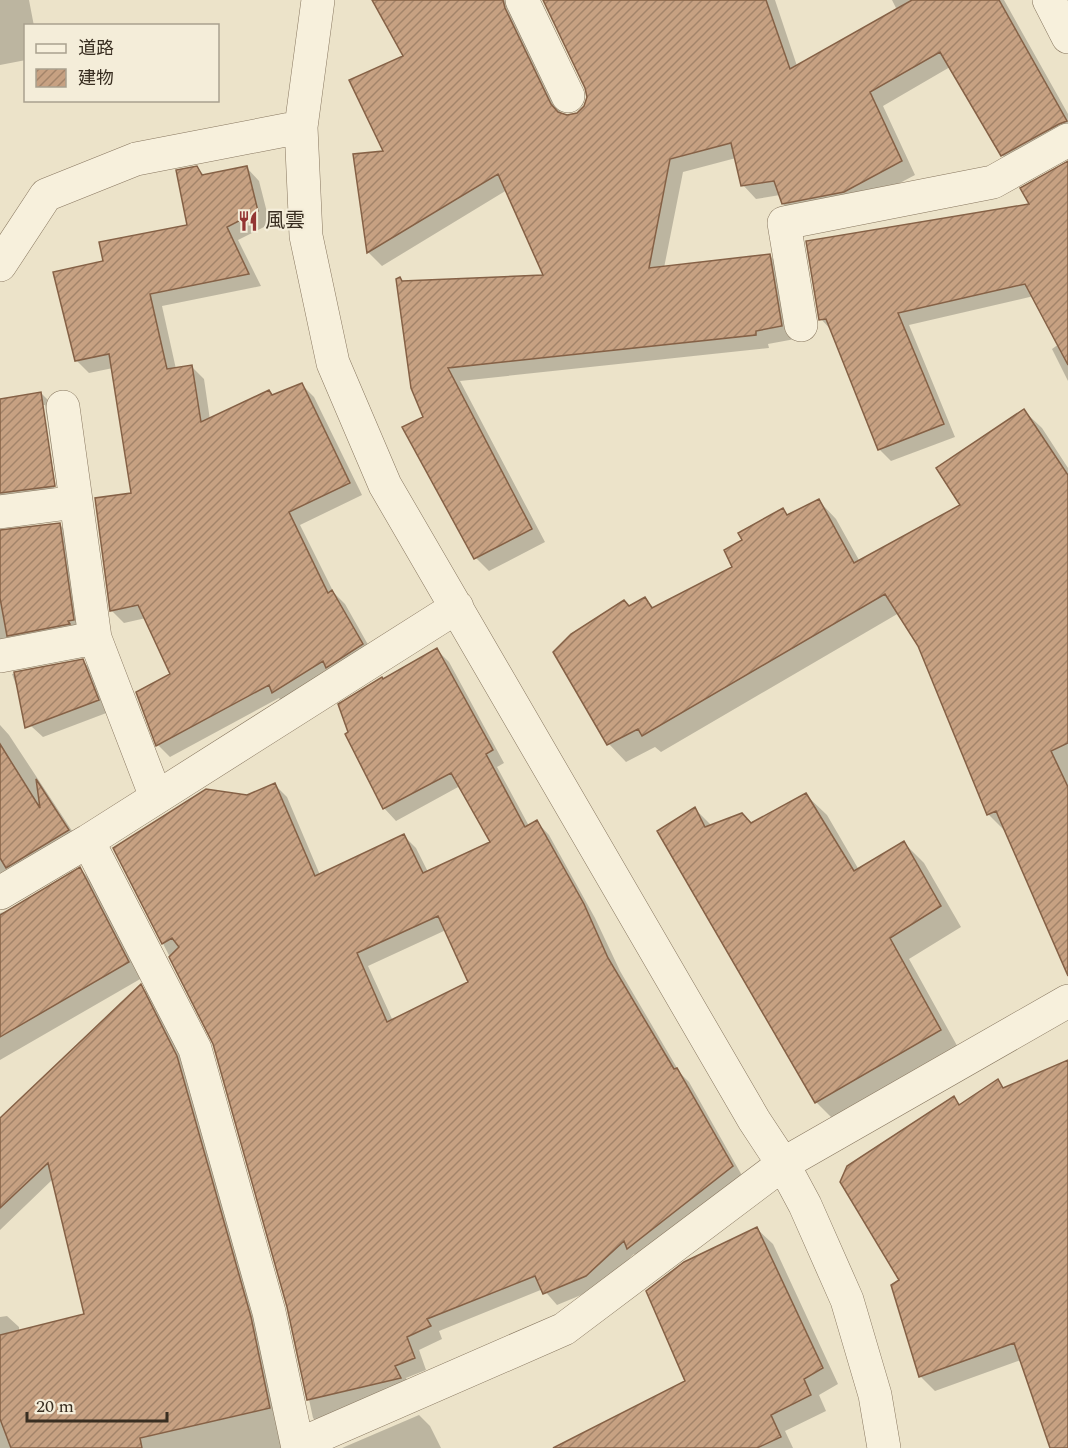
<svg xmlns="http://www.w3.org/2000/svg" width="1068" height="1448" font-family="Spectral,'Noto Sans JP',serif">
<defs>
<pattern id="building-hatch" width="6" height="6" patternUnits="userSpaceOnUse" patternTransform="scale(1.5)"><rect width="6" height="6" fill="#c7a182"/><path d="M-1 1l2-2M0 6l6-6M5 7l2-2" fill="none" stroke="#a3846a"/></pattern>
</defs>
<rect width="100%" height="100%" fill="#ece3c9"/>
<path fill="#0003" fill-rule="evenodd" d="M0,0H29L34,26H26V60L0,65Z
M427,0H523L518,22L562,115L567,116L577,114L585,107L588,98L586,87L544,0H775L797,66L897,10L892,0H1004L1068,114V139L1016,168L1002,155L950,67L883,106L915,175L858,205L797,217L783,204L780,195L756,199L743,185L736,158L683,172L664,268L770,256L783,269L795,339L768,344L769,348L460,381L545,542L489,571L476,558L425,417L403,282L546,276L507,190L382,266L369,253L354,155L386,152L405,56Z
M1068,163V381L1052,349L1059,344L1034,296L909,325L955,437L891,461L879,449L833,332L821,319L1031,205Z
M197,168L205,176L247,168L259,181L270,224L238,240L261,286L162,306L176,369L191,366L204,379L210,420L302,385L314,397L362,495L300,525L334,593L345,604L375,657L285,704L279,698L170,757L158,745L172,674L146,618L124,623L112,611L96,499L133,494L113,368L89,373L76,360L105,262L189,226Z
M41,393L53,405L66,497L0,509V400ZM42,405H45L58,493H55Z
M1024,411L1042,428L1068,468V961L1005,831L988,814L920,645L899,613L661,752L655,747L626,762L609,744L555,652L645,599L654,608L734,568L744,540L783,510L789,516L819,501L836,519L860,562L962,506Z
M60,525L72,537L85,631L0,653V532Z
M437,650L449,662L504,763L497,767L529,826L537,822L549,835L595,918L620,971L680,1073L689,1082L744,1179L640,1260L634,1254L598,1288L557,1305L543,1289L439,1331L442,1339L419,1350L426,1370L406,1378L413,1392L325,1430L313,1418L289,1307L214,1043L114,848L275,785L287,797L320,875L404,836L416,848L428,872L492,843L460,786L396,821L384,808V680ZM446,930L470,983L393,1021L368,966Z
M83,661L94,673L109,712L43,737L31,726L12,674Z
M0,725L9,735L80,843L0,891Z
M806,795L827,815L859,870L903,842L924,863L961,927L909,959L960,1051L836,1122L816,1102L695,809L712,826L752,825Z
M80,869L92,881L142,978L0,1060V913L10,911Z
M141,986L152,997L188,1069L262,1329L282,1448H0V1317L7,1316L19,1327V1332L86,1315L53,1179L0,1230V1120Z
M1068,1062V1448H1052L1021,1360L935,1391L920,1376L901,1280L954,1098L961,1105L998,1081L1005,1089Z
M757,1229L773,1244L838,1384L819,1395L826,1411L785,1431L793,1448H601L687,1381Z
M419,1415L430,1426L441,1448H342Z"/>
<path fill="url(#building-hatch)" stroke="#856146" stroke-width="1.5" fill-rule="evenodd" d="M372,0H503L505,8L551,104L558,112L567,115L577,113L584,106L587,97L585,88L543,0H766L790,69L912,0H999L1067,121L1059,124L1001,156L940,52L870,92L902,161L844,192L782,204L774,181L741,186L731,143L670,159L649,268L770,254L782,326L756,331V335L448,368L532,529L474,559L402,427L423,417L411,388L396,279L400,277L402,281L543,275L498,174L367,253L353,154L383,151L349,80L403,56Z
M1068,161V365L1025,284L898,313L944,424L878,450L826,319L819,320L806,241L1029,204L1020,188Z
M197,166L202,175L247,166L258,211L227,227L249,274L150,294L167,369L192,365L201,422L269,390L272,395L302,383L350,483L289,512L328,593L332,590L363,644L326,668L323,661L272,693L269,685L156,746L136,692L170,674L138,605L110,611L95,498L131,493L109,354L75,361L53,272L103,261L99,242L187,225L176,170Z
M41,392L55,486L0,493V399Z
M1024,409L1068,475V743L1051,751L1068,787V976L996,811L987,815L918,646L885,594L642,736L638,729L607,745L553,652L571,634L624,600L629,606L645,597L652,608L732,567L724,550L742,540L738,533L783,508L787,515L819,499L854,563L960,505L936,468Z
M60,523L74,620L68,621L70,624L7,636L0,598V530Z
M437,648L493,750L486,754L525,827L537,820L584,904L608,958L674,1069L677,1068L733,1166L627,1249L624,1241L586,1276L543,1294L535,1276L427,1319L431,1326L407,1337L415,1358L395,1366L401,1378L307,1400L287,1307L213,1044L169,957L179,947L172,938L162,944L113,848L206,789L247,795L275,783L315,876L404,834L423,873L490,842L451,773L383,809L345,734L348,732L338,704L382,677L383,679ZM438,916L468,982L387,1022L357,953Z
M83,659L99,700L25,728L14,672Z
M0,744L40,808L36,779L69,830L6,868L0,858Z
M806,793L854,871L904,841L941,906L890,938L941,1030L815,1103L657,831L695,807L705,827L742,813L751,823Z
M80,867L129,962L0,1037V915Z
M141,984L177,1056L251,1317L270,1408L140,1438L142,1448H11L0,1419V1335L84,1314L48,1163L0,1208V1118Z
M1068,1060V1448H1050L1014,1343L919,1377L891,1285L899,1280L840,1182L847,1166L954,1096L959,1105L998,1079L1003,1088Z
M757,1227L823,1368L804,1379L811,1395L771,1415L781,1437L757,1448H553L685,1381L646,1291L684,1262Z"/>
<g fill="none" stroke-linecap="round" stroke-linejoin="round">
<g stroke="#87765f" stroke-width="34">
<path id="minor" d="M318,0L301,127L306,236L333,363L385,485L754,1120L783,1164L805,1205L847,1300L875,1395L884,1448
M522,0L568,96
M1049,0L1068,37
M0,265L46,195L136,159L301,127
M801,325L784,223L993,182L1068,140
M63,407L95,638L156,797
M0,512L76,502
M0,656L95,638
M88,841L195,1049L269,1312L298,1448
M0,893L88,841L457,607
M298,1445L564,1329L783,1164L1068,1001"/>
</g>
<use href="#minor" stroke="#f7f0dc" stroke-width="33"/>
</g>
<defs>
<g id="restaurant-bare" transform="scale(1.62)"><path d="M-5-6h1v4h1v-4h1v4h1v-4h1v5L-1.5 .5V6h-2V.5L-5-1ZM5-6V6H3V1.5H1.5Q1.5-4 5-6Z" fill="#933533" stroke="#f4edd9" stroke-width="2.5" paint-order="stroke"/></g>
</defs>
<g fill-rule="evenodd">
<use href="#restaurant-bare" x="248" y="221"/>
</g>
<g text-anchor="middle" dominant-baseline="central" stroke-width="4.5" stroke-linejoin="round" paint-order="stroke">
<g font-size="20" fill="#392e21" stroke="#f4edd9" text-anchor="start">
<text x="265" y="221">風雲</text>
</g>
</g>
<rect x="24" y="24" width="195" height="78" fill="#f4edd9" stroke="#a9a18f" stroke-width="1.5"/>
<rect x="36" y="44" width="30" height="9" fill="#f7f0dc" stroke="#a9a18f" stroke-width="1.5"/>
<text x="78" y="54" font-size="18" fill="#392e21">道路</text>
<rect x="36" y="69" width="30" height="18" fill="url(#building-hatch)" stroke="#a9a18f" stroke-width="1.5"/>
<text x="78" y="84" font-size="18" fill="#392e21">建物</text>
<path d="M27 1412v9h140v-9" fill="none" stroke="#392e21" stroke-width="3"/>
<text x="36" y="1412" font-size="18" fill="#392e21" stroke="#f4edd9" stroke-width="4.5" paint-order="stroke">20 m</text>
</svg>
